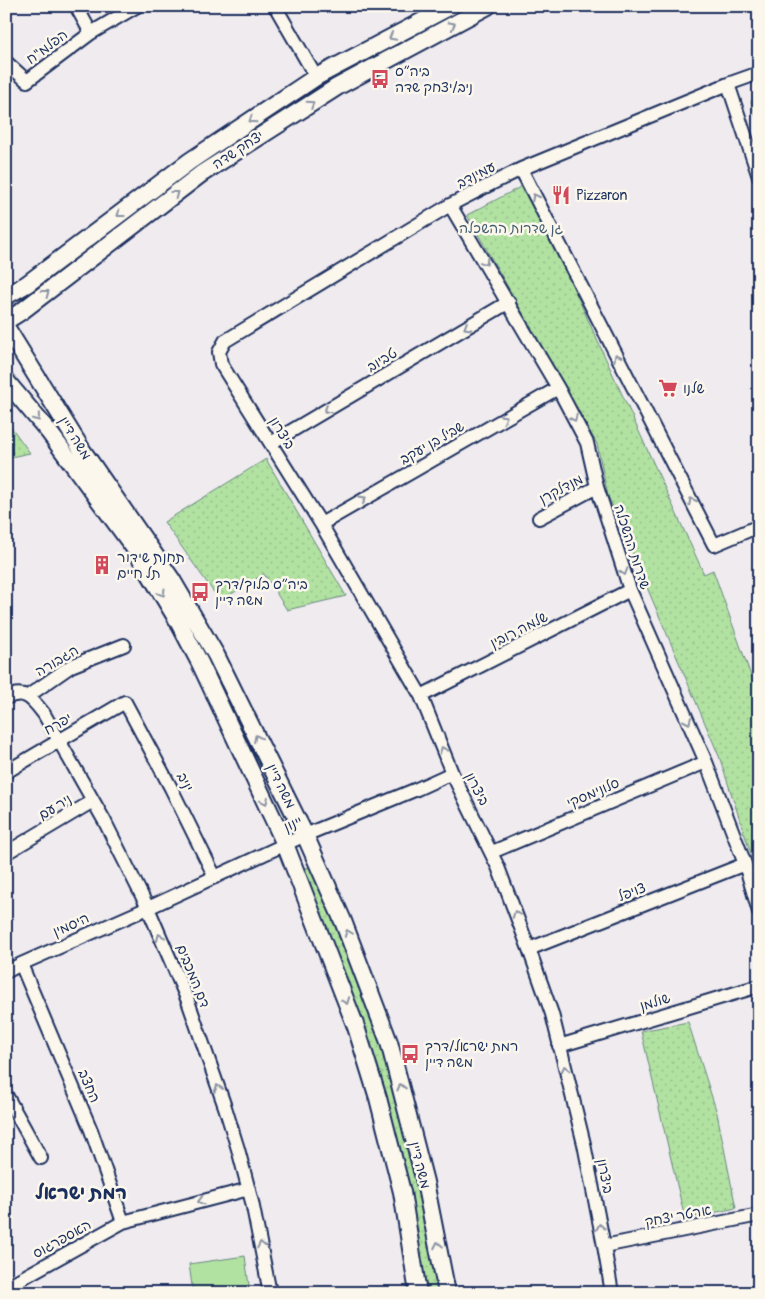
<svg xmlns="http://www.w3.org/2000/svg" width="765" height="1299" font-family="Pangolin,'Playpen Sans Hebrew',sans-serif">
<defs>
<pattern id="grass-dots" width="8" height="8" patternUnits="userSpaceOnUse" patternTransform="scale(1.25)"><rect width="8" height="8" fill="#b2e2a1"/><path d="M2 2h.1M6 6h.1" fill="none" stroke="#98c28d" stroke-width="1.8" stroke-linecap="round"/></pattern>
</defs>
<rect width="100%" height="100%" fill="#f0ebef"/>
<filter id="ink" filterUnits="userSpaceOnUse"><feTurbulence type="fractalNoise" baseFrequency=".02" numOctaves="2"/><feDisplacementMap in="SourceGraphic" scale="10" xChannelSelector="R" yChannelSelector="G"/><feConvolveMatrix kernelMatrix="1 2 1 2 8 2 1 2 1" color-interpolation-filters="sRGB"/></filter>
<g filter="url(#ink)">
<path fill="url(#grass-dots)" stroke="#668880" d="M759,90V126L751,102Z
M526,184L704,574L713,570L759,698V882L753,860L719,756L608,496L597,444L467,215Z
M6,420L30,453L6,458Z
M266,459L346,596L287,610L264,574L220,601L164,522Z
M311,867L317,875L382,1041L398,1094L441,1293H427L402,1164L306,879V868Z
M688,1022L717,1113L736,1208L685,1219L641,1031Z"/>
<path fill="#b2e2a1" stroke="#668880" d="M245,1256L250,1293H193L189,1264Z"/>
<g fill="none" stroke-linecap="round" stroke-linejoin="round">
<g stroke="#1b2f5e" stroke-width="16">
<path id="minor" d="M76,6L91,33
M275,6L316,77
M6,62L27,81L91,33L137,6
M728,84L759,177
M521,169L714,545L759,526
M450,205L558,388L587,443L597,487L630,590L706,762L745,864L759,912
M271,443L509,302
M539,518L597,487
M321,524L558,388
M28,696L71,666L124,645
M421,696L630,590
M6,698C25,688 33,700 44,714L104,820L148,908L188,1001L225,1107L238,1149L252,1202L270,1293
M6,772L125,702L171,788L215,877
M492,852L706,762
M6,853L93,801
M529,949L745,864
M21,964L91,1130L123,1222
M6,972L21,964L148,908L305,835L417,789L452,773
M559,1046L759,986
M6,1095L41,1158
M604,1246L759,1215
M6,1287L123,1222L249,1189
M612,1293L604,1246L584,1144L552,1014L529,949L498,867L452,773L421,696L321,524L221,364L219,352L225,341L450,205L489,185L521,169L728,84L759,73"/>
</g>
<g stroke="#1b2f5e" stroke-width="20">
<path id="tertiary" d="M6,296L27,284L190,161L316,77L451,6
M6,321L22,311L201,174L337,87L488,6
M6,327L82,450L172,580L216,655L305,835L343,921L389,1042L425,1182L447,1293
M6,381L49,432L135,549L178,621L200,663L285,844L356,1027L378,1098L402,1192L418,1293"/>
</g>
<use href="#minor" stroke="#fbf7ec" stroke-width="12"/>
<use href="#tertiary" stroke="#fbf7ec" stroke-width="16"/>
</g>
<defs><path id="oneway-chevron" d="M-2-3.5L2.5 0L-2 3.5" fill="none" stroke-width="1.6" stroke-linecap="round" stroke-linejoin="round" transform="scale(1.25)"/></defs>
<g stroke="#8b93a5">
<use href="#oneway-chevron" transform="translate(452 25) rotate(-28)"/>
<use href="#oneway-chevron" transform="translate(392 37) rotate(152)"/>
<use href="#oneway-chevron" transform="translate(311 104) rotate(-33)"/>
<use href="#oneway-chevron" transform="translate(252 120) rotate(146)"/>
<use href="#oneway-chevron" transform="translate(175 194) rotate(-37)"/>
<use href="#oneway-chevron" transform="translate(535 197) rotate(-117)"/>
<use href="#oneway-chevron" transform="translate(120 214) rotate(143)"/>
<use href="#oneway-chevron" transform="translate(485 262) rotate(59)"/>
<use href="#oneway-chevron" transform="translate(46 293) rotate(-37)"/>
<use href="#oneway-chevron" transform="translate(467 327) rotate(149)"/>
<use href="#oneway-chevron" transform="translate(617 357) rotate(-117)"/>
<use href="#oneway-chevron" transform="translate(327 410) rotate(149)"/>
<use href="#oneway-chevron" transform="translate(37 418) rotate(51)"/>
<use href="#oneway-chevron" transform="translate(504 418) rotate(-30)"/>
<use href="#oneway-chevron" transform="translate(574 418) rotate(63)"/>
<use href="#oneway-chevron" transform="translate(363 499) rotate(-30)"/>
<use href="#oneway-chevron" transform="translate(692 501) rotate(-117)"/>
<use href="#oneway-chevron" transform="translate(624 572) rotate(72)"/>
<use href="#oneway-chevron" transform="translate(162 593) rotate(59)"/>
<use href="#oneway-chevron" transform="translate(688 721) rotate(66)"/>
<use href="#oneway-chevron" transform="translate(257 738) rotate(-116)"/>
<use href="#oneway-chevron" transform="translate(443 750) rotate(-112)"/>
<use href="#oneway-chevron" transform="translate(265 801) rotate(65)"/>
<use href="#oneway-chevron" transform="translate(516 914) rotate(-111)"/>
<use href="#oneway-chevron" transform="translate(348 933) rotate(-111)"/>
<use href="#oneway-chevron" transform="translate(160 937) rotate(-113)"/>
<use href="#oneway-chevron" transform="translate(346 1001) rotate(69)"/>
<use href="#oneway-chevron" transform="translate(565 1069) rotate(-104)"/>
<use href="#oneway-chevron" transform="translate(401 1087) rotate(-104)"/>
<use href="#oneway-chevron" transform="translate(218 1088) rotate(-110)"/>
<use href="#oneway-chevron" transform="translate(201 1201) rotate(165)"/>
<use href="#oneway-chevron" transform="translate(600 1227) rotate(-101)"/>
<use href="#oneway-chevron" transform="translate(261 1245) rotate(-102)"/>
<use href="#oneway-chevron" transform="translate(438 1245) rotate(-101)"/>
</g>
</g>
<defs>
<g id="bus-bare" transform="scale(1.5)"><path d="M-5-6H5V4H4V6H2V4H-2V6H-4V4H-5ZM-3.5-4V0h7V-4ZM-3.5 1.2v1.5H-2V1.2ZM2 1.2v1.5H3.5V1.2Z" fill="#d1495b" stroke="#fbf7ec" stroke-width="2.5" paint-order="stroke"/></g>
<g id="restaurant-bare" transform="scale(1.5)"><path d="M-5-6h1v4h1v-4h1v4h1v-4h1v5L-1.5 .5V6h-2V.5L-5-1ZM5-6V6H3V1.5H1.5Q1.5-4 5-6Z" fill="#d1495b" stroke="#fbf7ec" stroke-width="2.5" paint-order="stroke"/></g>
<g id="supermarket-bare" transform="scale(1.5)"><path d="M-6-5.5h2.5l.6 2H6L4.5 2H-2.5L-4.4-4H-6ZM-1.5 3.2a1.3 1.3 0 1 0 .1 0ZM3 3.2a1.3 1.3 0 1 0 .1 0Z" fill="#d1495b" stroke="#fbf7ec" stroke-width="2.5" paint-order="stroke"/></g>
<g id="building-bare" transform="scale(1.5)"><path d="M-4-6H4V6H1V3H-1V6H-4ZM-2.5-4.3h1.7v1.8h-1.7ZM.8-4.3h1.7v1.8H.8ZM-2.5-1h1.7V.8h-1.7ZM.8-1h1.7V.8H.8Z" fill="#d1495b" stroke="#fbf7ec" stroke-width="2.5" paint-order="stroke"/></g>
</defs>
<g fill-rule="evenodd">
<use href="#bus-bare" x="380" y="79"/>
<use href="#restaurant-bare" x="561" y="195"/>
<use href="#supermarket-bare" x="668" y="388"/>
<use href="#building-bare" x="102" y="565"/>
<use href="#bus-bare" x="200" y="592"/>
<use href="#bus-bare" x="410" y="1054"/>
</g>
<g text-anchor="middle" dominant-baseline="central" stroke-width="5" stroke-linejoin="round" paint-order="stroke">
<g font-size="14" fill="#1b2f5e" stroke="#fbf7ec">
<text transform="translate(47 47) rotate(-37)">הפלמ"ח</text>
<text transform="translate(238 150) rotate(-33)">יצחק שדה</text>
<text transform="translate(476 175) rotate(-27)">עמינדב</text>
<text transform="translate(382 360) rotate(-31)">טביוב</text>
<text transform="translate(282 433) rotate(58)">ביצרון</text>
<text transform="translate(75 438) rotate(58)">משה דיין</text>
<text transform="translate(432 443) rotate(-30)">שביל בן יעקב</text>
<text transform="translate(561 489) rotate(-28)">מנדלקרן</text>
<text transform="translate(632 547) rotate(72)">שדרות ההשכלה</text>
<text transform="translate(519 630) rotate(-27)">שלמה רובין</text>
<text transform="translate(57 661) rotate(-30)">הגבורה</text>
<text transform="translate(58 724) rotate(-30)">יפרח</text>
<text transform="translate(185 782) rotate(63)">יניב</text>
<text transform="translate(281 786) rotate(64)">משה דיין</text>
<text transform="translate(477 789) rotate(63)">ביצרון</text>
<text transform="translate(593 793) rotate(-23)">סלונימסקי</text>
<text transform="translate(55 807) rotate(-31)">ניר עם</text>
<text transform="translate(293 824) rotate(-24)">יינון</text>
<text transform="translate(632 892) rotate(-21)">צויפל</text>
<text transform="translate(71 925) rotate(-24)">היסמין</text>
<text transform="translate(193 976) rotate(68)">דם המכבים</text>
<text transform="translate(655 1002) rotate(-17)">שולמן</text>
<text transform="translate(89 1086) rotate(67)">החצב</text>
<text transform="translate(420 1165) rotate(76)">משה דיין</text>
<text transform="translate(605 1176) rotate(79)">ביצרון</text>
<text transform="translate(678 1216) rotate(-11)">ארטר יצחק</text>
<text transform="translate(62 1239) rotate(-29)">האספרגוס</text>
</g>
<g font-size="14" fill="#1b2f5e" stroke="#fbf7ec" text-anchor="start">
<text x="395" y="71">ביה״ס<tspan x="395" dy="16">ניב/יצחק שדה</tspan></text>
<text x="576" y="195">Pizzaron</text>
<text x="683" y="388">שלנו</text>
<text x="117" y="557">תחנת שידור<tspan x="117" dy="16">תל חיים</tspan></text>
<text x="215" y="584">ביה״ס בלוך/דרך<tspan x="215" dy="16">משה דיין</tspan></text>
<text x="425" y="1046">רמת ישראל/דרך<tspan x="425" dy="16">משה דיין</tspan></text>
</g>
<g font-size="14" fill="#415c6f" stroke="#fbf7ec">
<text x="511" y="228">גן שדרות ההשכלה</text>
</g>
<g font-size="19" font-weight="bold" fill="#1b2f5e" stroke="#fbf7ec">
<text x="81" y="1193">רמת ישראל</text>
</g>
</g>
<rect width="765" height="1299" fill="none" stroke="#fbf7ec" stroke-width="25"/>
<rect x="12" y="12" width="740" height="1274" fill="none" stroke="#1b2f5e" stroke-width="2" filter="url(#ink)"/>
</svg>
